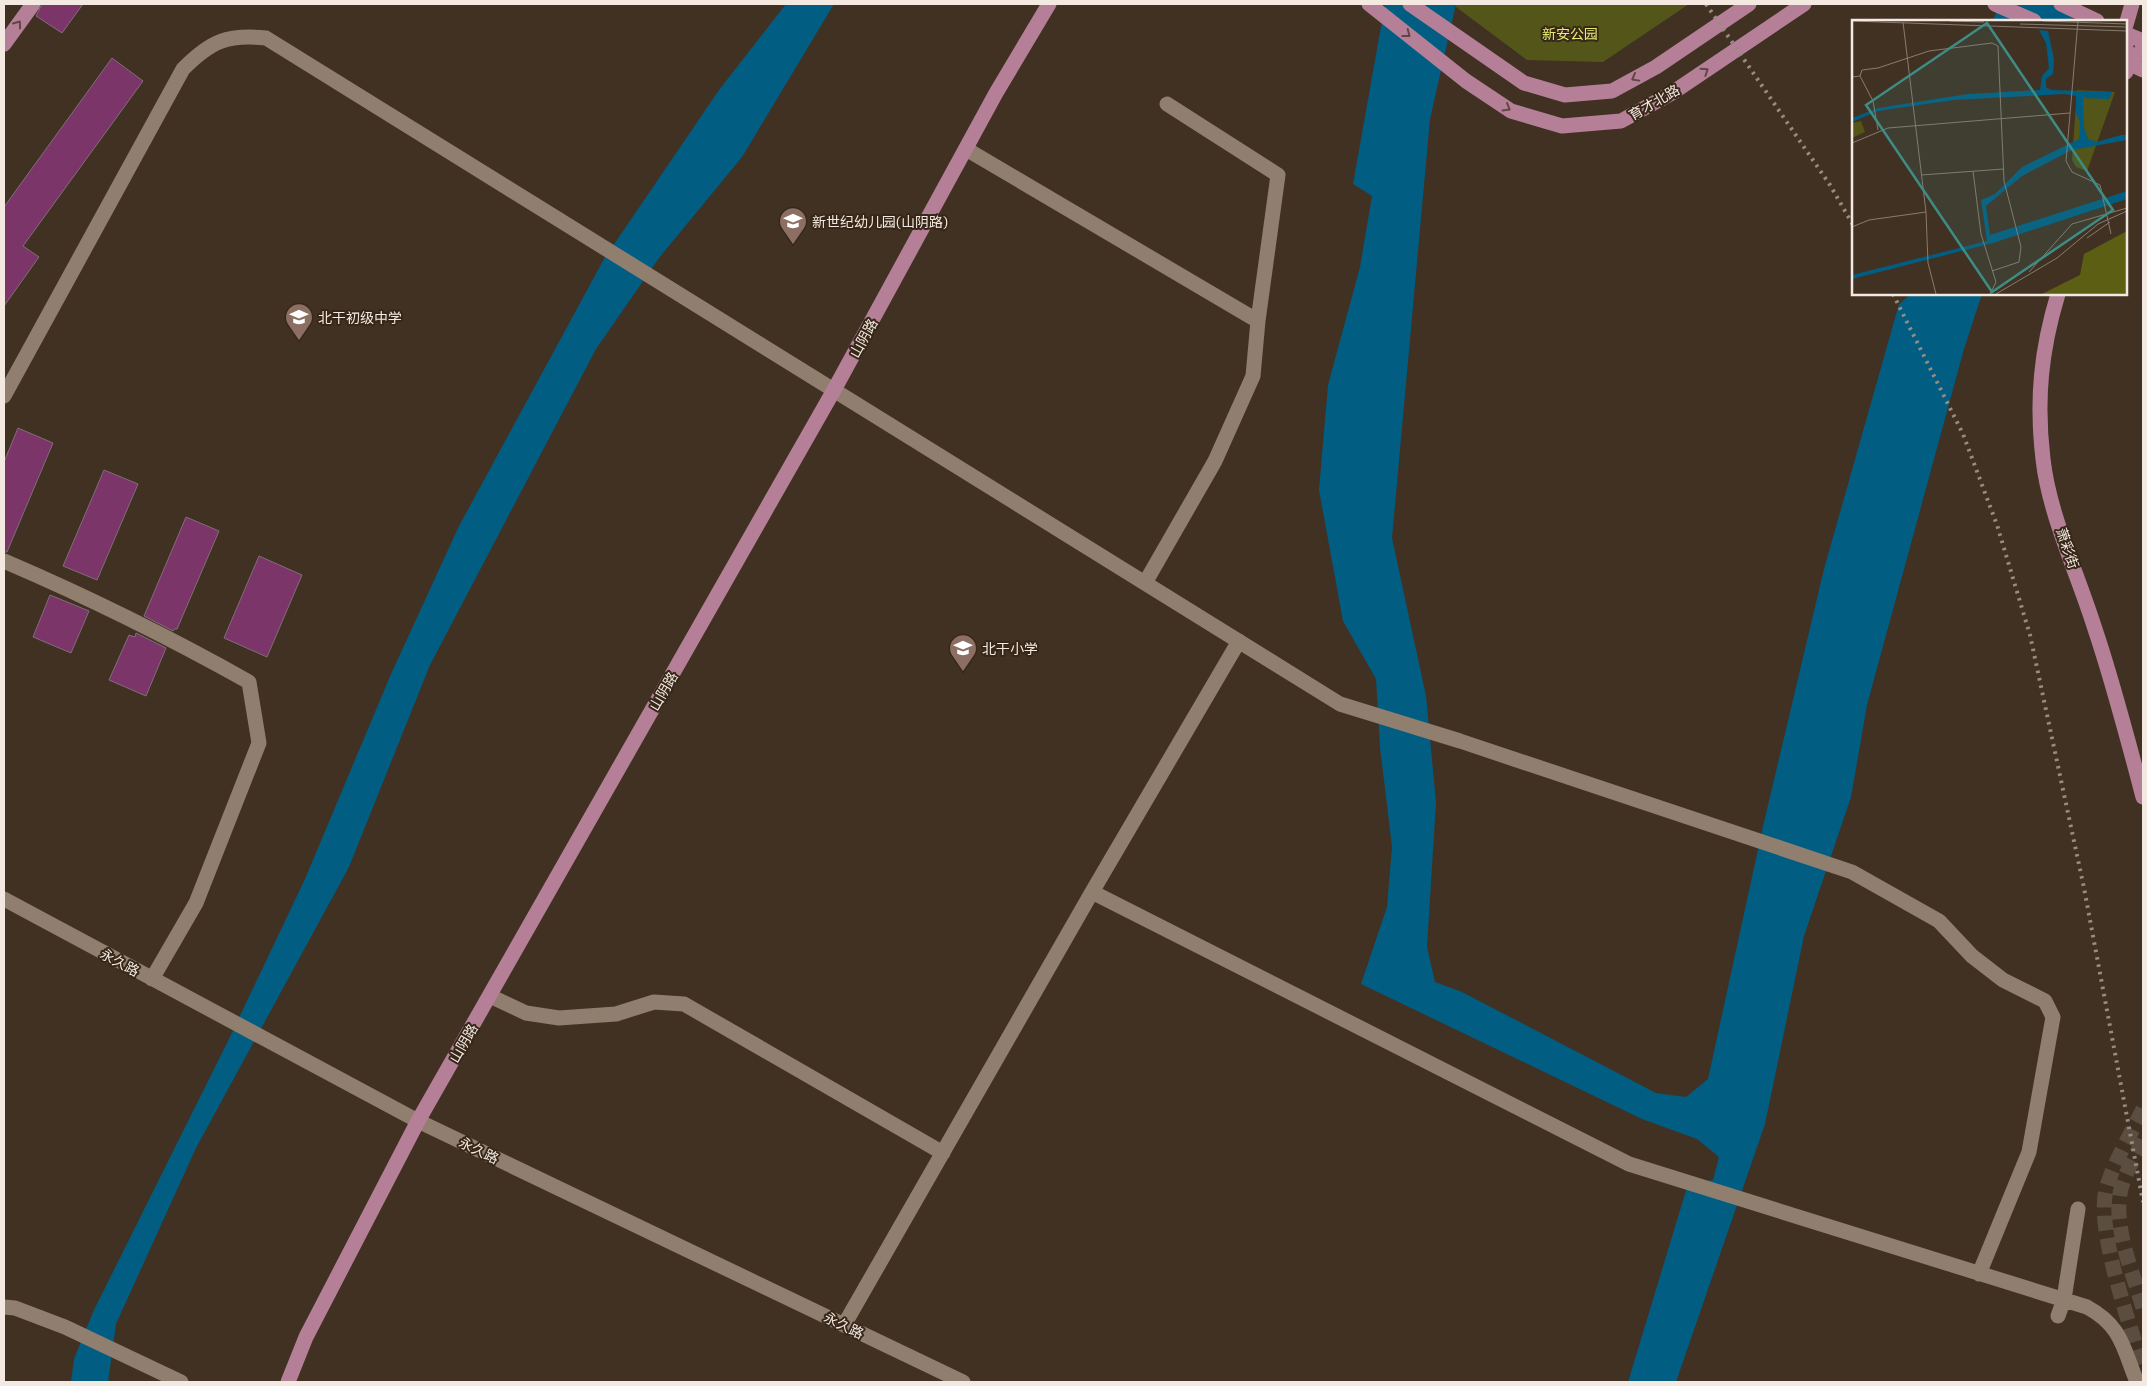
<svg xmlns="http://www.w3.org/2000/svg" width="2147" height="1386" font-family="'Exo 2','Noto Sans SC',sans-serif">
<rect width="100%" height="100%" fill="#403123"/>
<path fill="#535618" d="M1452,4H1689L1603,62L1527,60Z"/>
<path fill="#025d82" d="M786,4H834L742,157L659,258L596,349L430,665L349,867L196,1148L116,1324L108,1382H71L74,1359L93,1312L227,1043L305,879L391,674L459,526L604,259L719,90Z
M1385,4H1456L1430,119L1392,538L1426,696L1436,802L1427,947L1435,982L1462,992L1656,1093L1686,1097L1708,1079L1764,822L1824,569L1899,304L1911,294H1982L1964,349L1867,705L1851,797L1804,936L1765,1124L1676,1382H1628L1688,1184L1713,1180L1719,1157L1697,1139L1642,1119L1361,984L1387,907L1392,847L1380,747L1376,679L1343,621L1319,490L1328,385L1360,267L1372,196L1353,184Z
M1999,4H2076L2071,21H1993Z"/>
<path fill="#7b3569" stroke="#816d7a" d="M42,4H83L62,33L36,16Z
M112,58L143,81L23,246L39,257L4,306V207Z
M18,428L53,443L7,552H4V462Z
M104,470L138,484L97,580L63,566Z
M186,517L219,531L177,629H174L173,631L144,616Z
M259,556L302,575L267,657L224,638Z
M50,595L89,611L71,653L33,637Z
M136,633L166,648L146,696L109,680L129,635L135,637Z"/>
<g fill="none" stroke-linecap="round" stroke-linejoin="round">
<path stroke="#5b4d3f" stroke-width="15" stroke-dasharray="15 8" stroke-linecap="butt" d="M2143,1109C2131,1134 2115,1160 2107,1186C2094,1227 2131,1326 2143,1369
M2143,1140C2136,1156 2125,1172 2121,1189C2112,1226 2133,1272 2143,1308"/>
<path stroke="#907e6e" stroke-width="15" d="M966,149L1258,321
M4,396L183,69C211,41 227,34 266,38L1340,704L1460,741L1852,872L1939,921L1972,956L2003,980L2045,1001L2053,1017L2029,1152L1979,1274
M4,561C88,597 169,637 249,682L259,743L196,903L152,979
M1145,583L1215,461L1253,376L1258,321L1278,175L1167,104
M1092,892L1629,1164L2087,1307C2122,1326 2123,1348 2137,1382
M4,899L418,1121L963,1382
M490,996L526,1013L559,1018L616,1014L654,1002L684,1004L943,1153
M4,1307L15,1308L65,1327L181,1382
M2058,1316L2064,1299L2078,1209
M844,1325L1092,892L1239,641"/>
<path stroke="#b58097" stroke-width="15" d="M1369,4L1466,81L1511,111L1562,126L1621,121L1672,93L1804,4
M1410,4L1524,83L1565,95L1612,91L1656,67L1749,4
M1995,4L2034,21
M2061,4L2097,21
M2126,25L2132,4
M2126,34L2143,41
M4,44L33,4
M2126,47L2128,64L2126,72
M2126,62L2143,70
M2128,64L2143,49
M2058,294C2041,350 2036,400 2043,459C2049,514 2077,572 2094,626C2113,682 2128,740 2143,797
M288,1382L306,1337L418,1121L834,390L996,93L1049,4"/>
<path stroke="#988b80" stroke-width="4" stroke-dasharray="2.5 5" stroke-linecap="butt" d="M1706,4L1830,185L1853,225
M1893,294L1963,434L1997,525L2030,635L2084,888L2143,1202"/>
</g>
<defs><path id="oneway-chevron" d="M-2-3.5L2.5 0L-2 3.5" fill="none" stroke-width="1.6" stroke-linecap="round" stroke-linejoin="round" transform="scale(1.25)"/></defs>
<g stroke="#624645">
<use href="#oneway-chevron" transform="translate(18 24) rotate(-54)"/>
<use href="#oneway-chevron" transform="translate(1407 34) rotate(38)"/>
<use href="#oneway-chevron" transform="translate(1705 71) rotate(-34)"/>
<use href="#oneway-chevron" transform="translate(1635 78) rotate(151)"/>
<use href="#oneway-chevron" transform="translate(1507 108) rotate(30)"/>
</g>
<defs>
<g id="school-pin" transform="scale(1.4375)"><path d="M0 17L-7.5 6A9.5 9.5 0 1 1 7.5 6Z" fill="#8d6e63" stroke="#362719"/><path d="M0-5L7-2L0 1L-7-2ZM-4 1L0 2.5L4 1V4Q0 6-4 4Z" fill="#fff"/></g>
</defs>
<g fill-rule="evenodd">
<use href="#school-pin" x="793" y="221"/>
<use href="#school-pin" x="299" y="317"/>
<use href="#school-pin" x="963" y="648"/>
</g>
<g text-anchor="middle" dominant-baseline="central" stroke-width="4" stroke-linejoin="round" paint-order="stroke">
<g font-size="14" fill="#e5eb6f" stroke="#362719">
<text x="1570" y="33">新安公园</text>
</g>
<g font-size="14" fill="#f3e9e0" stroke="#362719">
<text transform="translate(1654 102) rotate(-30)">育才北路</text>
<text transform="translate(863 338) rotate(-61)">山阴路</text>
<text transform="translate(2068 548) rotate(71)">萧彩街</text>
<text transform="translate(663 691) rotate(-60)">山阴路</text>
<text transform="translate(120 962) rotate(28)">永久路</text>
<text transform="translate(463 1043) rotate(-60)">山阴路</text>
<text transform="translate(479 1150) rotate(26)">永久路</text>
<text transform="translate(844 1325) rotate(26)">永久路</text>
</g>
<g font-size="14" fill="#f3e9e0" stroke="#362719" text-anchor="start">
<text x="812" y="221">新世纪幼儿园(山阴路)</text>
<text x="318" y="317">北干初级中学</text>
<text x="982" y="648">北干小学</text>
</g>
</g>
<g transform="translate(1852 20)">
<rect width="275" height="275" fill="#403123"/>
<path d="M225,70L263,72L235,151L224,147L220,140ZM9,101L13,112L0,118V103Z" fill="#535618"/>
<path d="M275,211V274H190L228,255L232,234Z" fill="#5c5f13"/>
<path d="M187,10L196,11L202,39L201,54L194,59V67L199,70L260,72L257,79L231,78L232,108L236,119L245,122L269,115H275V120L220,130L170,156L134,186L138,215L275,171V179L141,223L0,259V255L135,221L129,180L143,174L170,147L227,119L228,102L224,93V76L212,74L102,80L26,91L0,102V98L26,88L116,74L188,70L190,56L197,48L194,23Z" fill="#025d82"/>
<path fill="none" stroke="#887b6f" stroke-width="1" d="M0,1L275,11M98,1L132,2M191,1L275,4M226,1L214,141L220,152L248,165L259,214M51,2L74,192L76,243L84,274M168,4L275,7M8,56L10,50L26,48L77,31L140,23L146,26L152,161L169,227L167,242L140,251M0,57L8,56L21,81L26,110M0,123L36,108L218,93M121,151L129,214L144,262L138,274M69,155L152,149M0,207L17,200L74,192M235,218L258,202M177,252L220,204L275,188M144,274L205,238L246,204L275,191"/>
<path fill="#3d8d85" fill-opacity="0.15" stroke="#3d8d85" stroke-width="2.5" d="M135,3L261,190L140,272L14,85Z"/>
<rect width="275" height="275" fill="none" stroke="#f3e9e0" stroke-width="2.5"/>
</g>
<rect width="2147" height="1386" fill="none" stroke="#f3e9e0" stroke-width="10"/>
</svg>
